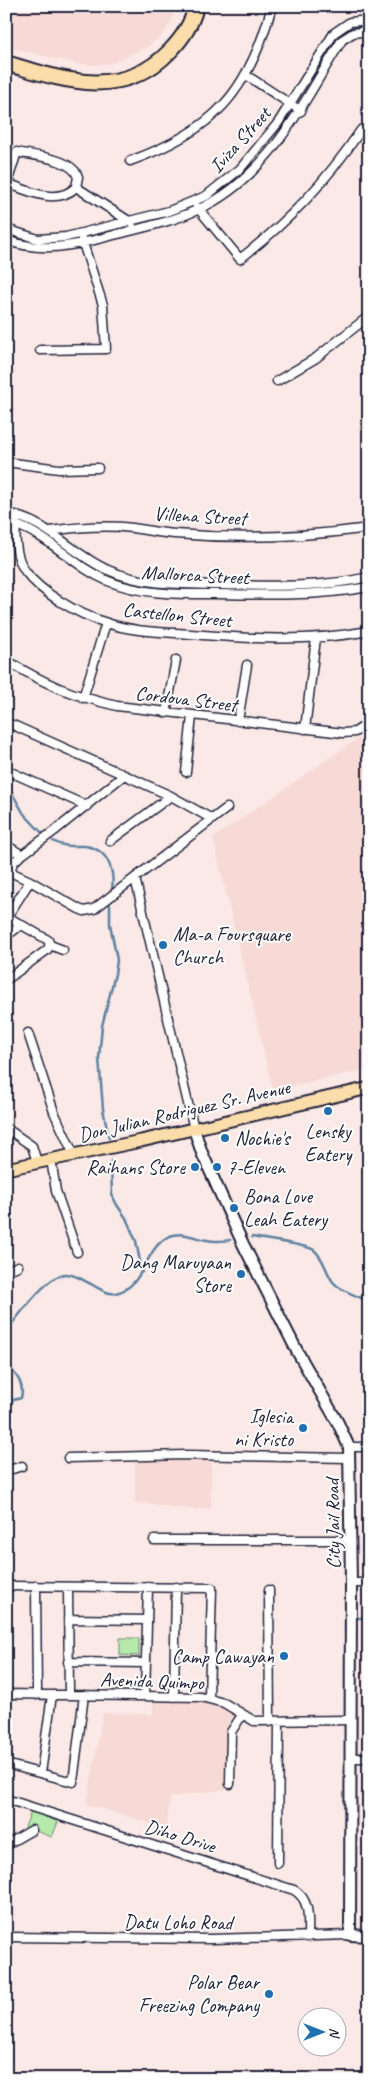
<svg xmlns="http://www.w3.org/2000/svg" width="375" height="2085" font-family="Caveat,sans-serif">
<rect width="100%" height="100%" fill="#fae9e6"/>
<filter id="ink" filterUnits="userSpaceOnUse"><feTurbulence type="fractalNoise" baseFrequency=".02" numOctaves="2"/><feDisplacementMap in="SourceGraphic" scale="10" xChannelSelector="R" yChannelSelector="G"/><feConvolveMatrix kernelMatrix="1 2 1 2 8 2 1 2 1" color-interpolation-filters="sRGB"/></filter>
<g filter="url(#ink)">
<path fill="#f7d9d5" d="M6,6H177L171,22L161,36L147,47L114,62L98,65L79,64L6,47Z
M369,731V1069L273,1090L213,838Z
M135,1458H211V1509H191L135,1502Z
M200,1700L212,1702L228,1709L235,1715L230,1724L228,1736L226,1789L170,1797L166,1828L87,1804L103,1713L153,1714V1701Z"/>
<path fill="#b5eaab" stroke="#6c8673" d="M120,1638H139V1656L120,1655Z
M31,1811L58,1822L52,1837L25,1827Z"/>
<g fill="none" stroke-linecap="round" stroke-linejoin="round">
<path stroke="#5e81a1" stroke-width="2.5" d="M6,788L12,793L24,814L43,834
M53,841C63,847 72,846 84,846C107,848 115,869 112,890
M109,1138L103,1109L99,1058L102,1026L115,974L117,960L110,924V905
M111,1161L112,1195L117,1205L126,1218L136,1241L142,1272
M369,1218L365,1228V1237L369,1240
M252,1237C266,1240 305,1244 314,1250C325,1259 326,1274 334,1283C342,1292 359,1296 369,1302
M6,1331C18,1317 48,1274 66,1274C75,1274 84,1281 91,1284C98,1288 108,1295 116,1293C146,1286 144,1247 170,1236C183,1231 194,1238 207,1240C215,1242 222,1241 230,1240
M6,1364C16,1375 25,1383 21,1398L6,1402
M354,1618H369"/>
<g stroke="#22223b" stroke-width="11">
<path id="street" d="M246,75L301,111
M17,152C34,156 72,158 78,177L76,187C57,206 28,191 7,183Z
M130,161C214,131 249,92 272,6
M76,187L132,223
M197,207L240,259C290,220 325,183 361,130
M6,229L38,239L66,237L169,211L206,196L240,169L278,123L334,33L350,22L369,20
M6,240C43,254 77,245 114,235C141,228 171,222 197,210C269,178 303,102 342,40L353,33L369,31
M40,350L106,349L103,305L82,240
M277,381L316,358L369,316
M6,462L59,469L98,468
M6,514C48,520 71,554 108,570C144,586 183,584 221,585C271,586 320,588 369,577
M16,515C15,533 14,555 25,571C41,593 78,614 104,622C131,632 162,632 190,634C250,639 310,642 369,631
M6,522C48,532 70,565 108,581C142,595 180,594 217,594C268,595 318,596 369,587
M50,531C77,527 106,525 133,528C147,530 161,533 175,534C235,539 301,537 361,529
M6,660C44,684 74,696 117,706L343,733L355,732L369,723
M83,698L106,623
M166,713L176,660
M238,721L247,665
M13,725L171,796L212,819
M305,729L316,638
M6,770L87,806
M186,772L192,716
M110,841L171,796
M6,845L22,855
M6,870L30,881L79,909L84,911L94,909L227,808
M10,871L13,863L19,857L57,829L123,776
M135,878L194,1129
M6,916L48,940L50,945
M7,917L30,881
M6,936L21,925
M50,945L63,950
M6,980L47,950L50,945
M28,1033L54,1112L74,1155
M6,1128L32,1146L37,1162
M51,1159L56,1191L77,1252
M6,1271L18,1266
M349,1447H369
M68,1458L186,1455L350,1458
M6,1471L22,1466
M154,1540H350
M351,1583H369
M6,1586L212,1588L209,1698
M36,1586L37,1695
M68,1587L69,1695
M269,1590L270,1722
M68,1619L147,1620
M68,1662L146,1663
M6,1694L201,1697L224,1703L254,1721L350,1720
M145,1696L148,1587
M174,1697L176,1587
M350,1758H369
M6,1764L73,1782L84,1695
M41,1773L52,1695
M230,1784L231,1732L242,1715
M6,1799L294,1890C311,1900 308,1919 308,1937
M6,1845L32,1830
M278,1863L279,1721
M6,1937L212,1939L350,1935"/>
</g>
<g stroke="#22223b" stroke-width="14">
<path id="secondary" d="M194,1129L202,1153L243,1244L297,1351L338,1423L349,1447L351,1583L350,1935L369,1936"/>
</g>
<g stroke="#22223b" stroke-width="15">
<path id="primary" d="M6,1169L141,1141L369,1088"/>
</g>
<g stroke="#22223b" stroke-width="18">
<path id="highway" d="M6,63C63,80 121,101 169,52C182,39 192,24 196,6"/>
</g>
<use href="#street" stroke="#fff" stroke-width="8"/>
<use href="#secondary" stroke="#fff" stroke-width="10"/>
<use href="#primary" stroke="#faddab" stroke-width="11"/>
<use href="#highway" stroke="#faddab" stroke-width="14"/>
</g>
</g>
<g fill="#1f6fb2" stroke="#fff" stroke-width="2">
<circle cx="163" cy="945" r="5"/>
<circle cx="328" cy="1111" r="5"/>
<circle cx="225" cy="1138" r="5"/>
<circle cx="195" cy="1167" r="5"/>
<circle cx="217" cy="1167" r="5"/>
<circle cx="234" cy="1208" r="5"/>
<circle cx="241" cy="1274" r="5"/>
<circle cx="303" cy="1428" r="5"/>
<circle cx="284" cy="1656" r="5"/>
<circle cx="269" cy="1994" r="5"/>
</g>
<g text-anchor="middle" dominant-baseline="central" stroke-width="4" stroke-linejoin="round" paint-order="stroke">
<g font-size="20" fill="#22223b" stroke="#fff">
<text transform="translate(240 140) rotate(-48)">Iviza Street</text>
<text transform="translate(200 516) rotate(3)">Villena Street</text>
<text transform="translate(195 575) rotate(3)">Mallorca Street</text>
<text transform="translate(177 615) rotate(6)">Castellon Street</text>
<text transform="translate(186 699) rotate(7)">Cordova Street</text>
<text transform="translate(184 1111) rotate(-13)">Don Julian Rodriguez Sr. Avenue</text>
<text transform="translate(333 1524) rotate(-91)">City Jail Road</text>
<text transform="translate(152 1681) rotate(2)">Avenida Quimpo</text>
<text transform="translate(180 1836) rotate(17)">Diho Drive</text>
<text x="178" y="1922">Datu Loho Road</text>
</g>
<g font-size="20" fill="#22223b" stroke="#fff" text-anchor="end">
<text x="173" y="934" text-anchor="start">Ma-a Foursquare<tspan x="173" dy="23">Church</tspan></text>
<text x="328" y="1131" text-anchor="middle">Lensky<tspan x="328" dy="23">Eatery</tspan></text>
<text x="235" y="1138" text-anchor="start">Nochie's</text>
<text x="185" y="1167">Raihans Store</text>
<text x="227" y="1167" text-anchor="start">7-Eleven</text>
<text x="244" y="1196" text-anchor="start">Bona Love<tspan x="244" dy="23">Leah Eatery</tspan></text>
<text x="231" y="1262">Dang Maruyaan<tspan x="231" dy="23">Store</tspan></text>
<text x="293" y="1416">Iglesia<tspan x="293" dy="23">ni Kristo</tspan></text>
<text x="274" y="1656">Camp Cawayan</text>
<text x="259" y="1982">Polar Bear<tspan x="259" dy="23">Freezing Company</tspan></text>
</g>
</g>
<rect width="375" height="2085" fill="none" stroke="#fff" stroke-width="25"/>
<rect x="12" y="12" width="350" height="2060" fill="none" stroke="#22223b" stroke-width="2" filter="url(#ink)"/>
<g transform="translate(322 2032) rotate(90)"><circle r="24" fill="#ffffff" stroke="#a7a7b1"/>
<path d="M0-4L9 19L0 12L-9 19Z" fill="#1f6fb2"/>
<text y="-8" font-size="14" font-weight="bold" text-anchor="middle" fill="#22223b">N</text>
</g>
</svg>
